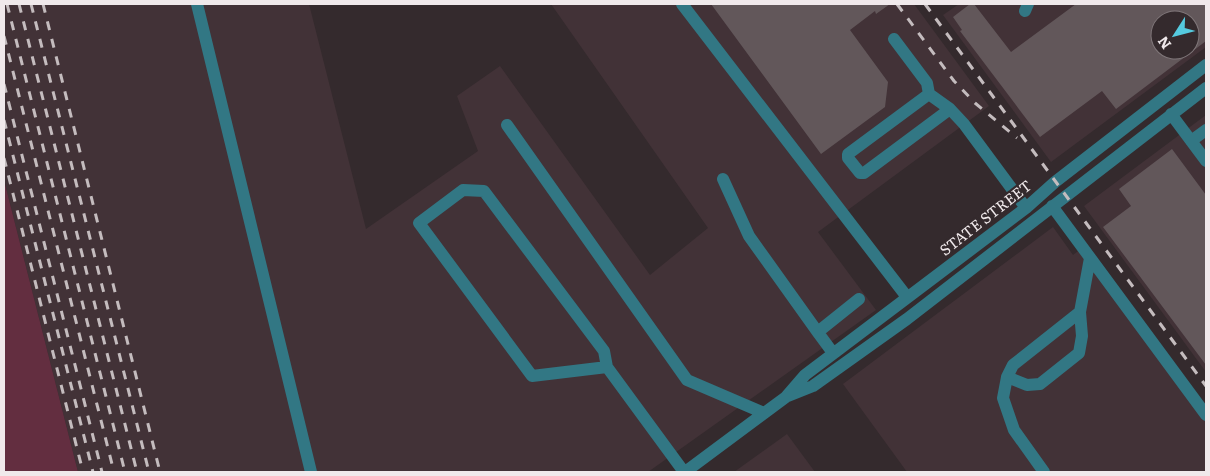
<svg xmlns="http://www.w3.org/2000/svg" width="1210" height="476" font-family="Literata,serif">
<rect width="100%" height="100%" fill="#342a2d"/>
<path fill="#423237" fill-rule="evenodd" d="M4,4H309L366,229L478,151L457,96L500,66L650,275L708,228L551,4H914L989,106L818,232L876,310L648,472H78L4,180Z
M959,4H1206V47L1051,162L943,15ZM1160,20H1190V50H1160Z
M1206,115V372L1084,206Z
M1053,227L1073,255L1087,244L1206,406V472H907L843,384Z
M787,434L815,472H734Z"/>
<path fill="#632e40" d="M4,180L78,472H4Z"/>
<path fill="#62575a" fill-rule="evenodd" d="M711,4H890L876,14L875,11L850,30L888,82L885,107L821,154Z
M970,4H974L1011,52L1076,4H1206V41L1116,109L1102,91L1040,137L960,31L962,30L953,17ZM1160,20H1190V50H1160Z
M1172,149L1206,195V365L1103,227L1131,206L1119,189Z"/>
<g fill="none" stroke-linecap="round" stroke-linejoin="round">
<path stroke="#327784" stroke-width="12" d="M197,4L311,472
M682,4L907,297
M1025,11L1028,4
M894,39L927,83L929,94L848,154V158L860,173H864L950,109L964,124L1026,208
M929,94L950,109
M1171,114L1206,161
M507,125L687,380L764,413
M1191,141L1206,130
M723,179L749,236L819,334
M1052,206L1206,415
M833,353L819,334V331L859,299
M607,367L532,376L419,223L463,190L484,191L604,351L607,367L684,472
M1007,377L1027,385L1040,384L1079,353L1082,336L1080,312
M788,396L813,386L907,319L1206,88
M685,472L786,397L805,375L1026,208L1055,182L1206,65
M1044,472L1014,430L1003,398L1007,377L1013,365L1080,312L1090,258"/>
<path stroke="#c4bcbe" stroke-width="3" stroke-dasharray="9 9" stroke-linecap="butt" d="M7,4L125,472
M19,4L137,472
M31,4L149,472
M43,4L160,472
M897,4L954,81L975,103L1017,138
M925,4L1206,386
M4,36L114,472
M4,84L102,472
M4,120L93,472
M4,158L83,472"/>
</g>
<g text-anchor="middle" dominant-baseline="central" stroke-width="4.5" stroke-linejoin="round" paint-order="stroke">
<g font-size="15" fill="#f0e9eb" stroke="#342a2d">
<text transform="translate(985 217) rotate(-38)">STATE STREET</text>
</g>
</g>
<rect width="1210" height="476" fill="none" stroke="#f0e9eb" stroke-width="10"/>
<g transform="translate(1175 35) rotate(234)"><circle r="24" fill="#342a2d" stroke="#7f7679"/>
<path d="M0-4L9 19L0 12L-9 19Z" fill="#55cadf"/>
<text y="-8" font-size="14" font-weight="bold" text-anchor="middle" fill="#f0e9eb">N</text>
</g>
</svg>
